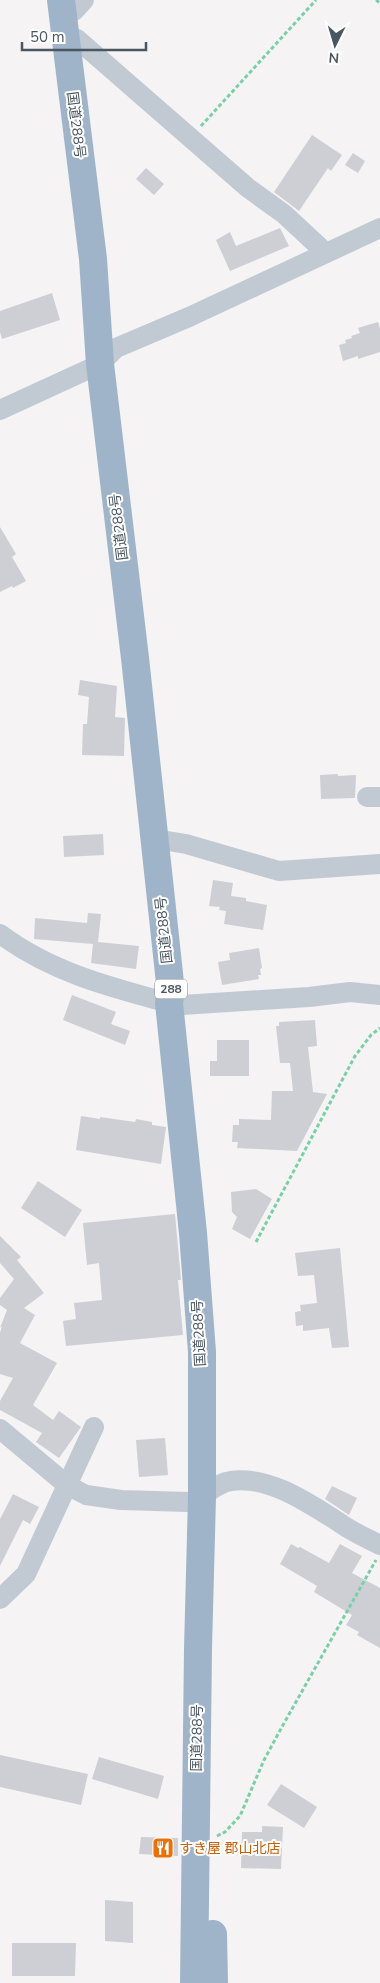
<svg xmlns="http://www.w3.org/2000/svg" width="380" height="1983" font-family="'Nunito Sans','Noto Sans JP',sans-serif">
<rect width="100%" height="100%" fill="#f5f3f3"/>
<path fill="#cdcfd5" d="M312,135L342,155L331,171L328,168L299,211L274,192Z
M353,153L365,161L358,173L345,165Z
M146,168L164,184L154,195L136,179Z
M280,228L289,246L230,271L216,240L230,232L236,246Z
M52,293L60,320L2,339L0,332V311Z
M378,322L380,329V352L358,359V356L343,361L339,345L346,343L345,340L352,338L351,336L360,333L358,328Z
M0,527L16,554L12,557L26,581L13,588L12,586L0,592Z
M80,680L117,686L115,717L125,718L124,756L82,755L83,724H87L89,697L78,695Z
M338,774V776L356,775L355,798L321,799L320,775Z
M103,834L104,855L64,857L63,836Z
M213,880L233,883L231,896L246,898V901L267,905L263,930L224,924L226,911L219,910L220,907L209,906Z
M88,913L101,914L98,942L139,946L136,969L91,963L93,944L34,939L35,918L87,923Z
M259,948L262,968L260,969L261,975H258L259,979L222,985L218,962L230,960L229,953Z
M72,995L116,1012L111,1024L130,1031L125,1045L63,1020Z
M315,1020L317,1046L308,1047L313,1092L327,1094L297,1151L237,1148L238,1142H232L233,1125H239V1119L271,1120L272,1091H293L290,1063H280L276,1026H279V1022Z
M217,1040H249V1076H210V1061H217Z
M81,1116L100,1119V1117L135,1122L136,1119L152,1122V1125L166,1127L161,1164L76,1150Z
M38,1181L82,1210L65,1237L21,1208Z
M256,1189L272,1199L250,1239L232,1229L237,1217L232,1212L231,1192Z
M175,1214L181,1280H178L183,1335L66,1346L63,1321L76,1319L74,1303L102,1300L99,1263L87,1265L83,1223Z
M0,1236L21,1257L17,1260L44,1293L24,1308L35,1315L20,1343L57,1363L33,1405L53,1420L59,1411L81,1427L59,1458L36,1442L42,1433L0,1410V1401L13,1378L0,1374V1333L2,1326L0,1328L7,1310L0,1305V1298L14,1279L0,1263Z
M340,1248L349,1347L332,1348L329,1328L303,1331V1325L296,1326L295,1312L301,1311L300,1305L317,1303L314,1275L298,1276L295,1253Z
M165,1438L168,1475L139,1477L136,1440Z
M332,1486L357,1498L349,1515L325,1499Z
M13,1494L39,1507L30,1524L23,1520L0,1566V1519Z
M291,1544L298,1548L300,1547L329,1563L340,1544L362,1556L352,1573L380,1588V1648L357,1635L359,1632L346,1625L352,1615L314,1592L317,1586L280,1564Z
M0,1755L88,1774L81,1805L0,1787Z
M99,1757L164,1776L158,1799L92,1779Z
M281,1784L317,1807L304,1828L267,1805Z
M262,1826L283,1827L281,1869L241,1868L242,1832H262Z
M141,1837L178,1838V1856L139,1854Z
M105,1900L133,1902V1943L105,1941Z
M12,1943H76L75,1976H12Z"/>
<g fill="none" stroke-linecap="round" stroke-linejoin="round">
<path stroke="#7ad0a6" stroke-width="3" stroke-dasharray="4 2.5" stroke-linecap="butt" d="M376,0L380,3
M201,126L316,0
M256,1242L355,1056L371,1035L380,1028
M217,1836L225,1832L240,1816L264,1760L283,1725L376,1560"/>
<path stroke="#c1cad2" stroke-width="20" d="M74,11L84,0
M77,39L248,188L284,214L326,253
M0,410L100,364L116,348L189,317L380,228
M367,797H380
M155,839L186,844L279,871L380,864
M0,934C51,972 109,987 169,1003
M182,1005L309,997L350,992L380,995
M0,1429L67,1485L86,1495L121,1500L188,1502C204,1499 214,1483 231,1481C269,1475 310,1504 340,1523C352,1532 367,1538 380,1545
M0,1599L26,1574L94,1427"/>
<path stroke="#9fb4c9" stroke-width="28" d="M61,0L93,259L100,364L135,658L171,992L169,1003L193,1233L202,1352V1497L198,1649L194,1983
M213,1934L214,1983"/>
</g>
<defs>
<g id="restaurant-square" transform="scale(1.125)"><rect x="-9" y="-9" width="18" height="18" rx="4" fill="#e8710a" stroke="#fff"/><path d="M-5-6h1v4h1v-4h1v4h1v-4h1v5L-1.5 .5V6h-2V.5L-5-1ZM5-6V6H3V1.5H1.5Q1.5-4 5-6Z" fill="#fff"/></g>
</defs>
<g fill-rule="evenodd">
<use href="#restaurant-square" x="163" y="1848"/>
</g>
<g text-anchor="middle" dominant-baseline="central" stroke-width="4" stroke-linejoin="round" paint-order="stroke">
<rect fill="#fff" stroke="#808990" stroke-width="1" x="155" y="979.5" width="32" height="19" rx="4"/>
<g font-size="12" font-weight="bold" fill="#4a5661">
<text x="171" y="989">288</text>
</g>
<g font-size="14" fill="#4a5661" stroke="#fff">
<text transform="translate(76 125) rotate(83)">国道288号</text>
<text transform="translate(119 527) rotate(-97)">国道288号</text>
<text transform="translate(164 930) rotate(-96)">国道288号</text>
<text transform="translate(199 1333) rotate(-93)">国道288号</text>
<text transform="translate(197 1738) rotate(-89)">国道288号</text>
</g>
<g font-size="14" fill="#c56008" stroke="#fff" text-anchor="start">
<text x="179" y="1848">すき屋 郡山北店</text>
</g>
</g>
<g transform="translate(335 45) rotate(185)" stroke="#ffffff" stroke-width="4" paint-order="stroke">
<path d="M0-4L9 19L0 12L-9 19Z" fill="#4a5661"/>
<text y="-8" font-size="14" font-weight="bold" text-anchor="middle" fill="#4a5661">N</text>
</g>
<path d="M22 42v8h124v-8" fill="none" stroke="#4a5661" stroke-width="2.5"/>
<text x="30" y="42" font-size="15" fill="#4a5661" stroke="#ffffff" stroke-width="4" paint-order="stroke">50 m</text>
</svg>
